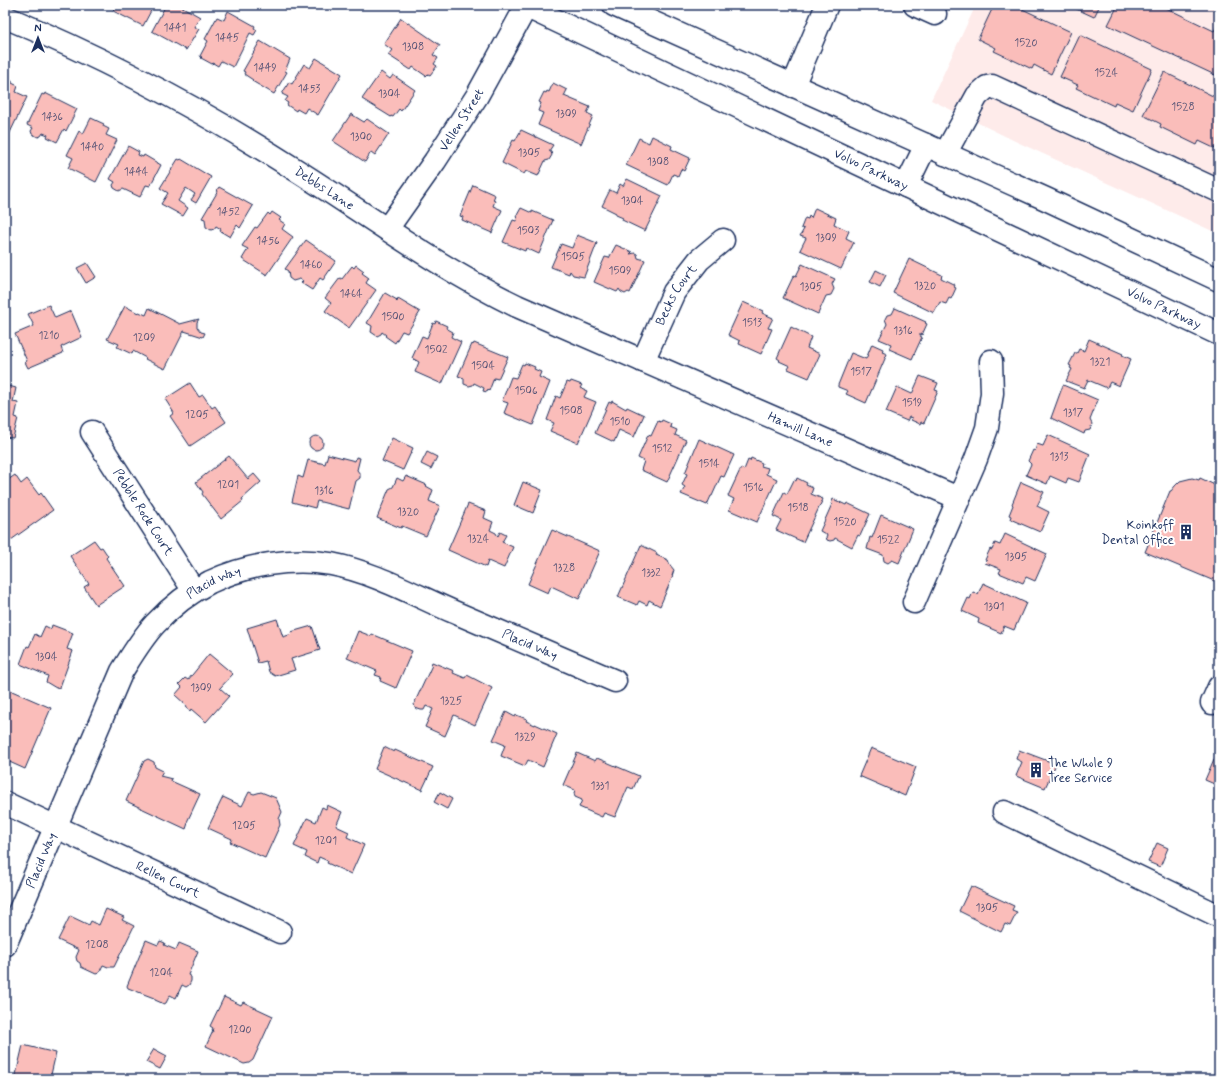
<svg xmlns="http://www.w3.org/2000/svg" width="1224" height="1084" font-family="Mynerve,sans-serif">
<rect width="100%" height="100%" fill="#fff"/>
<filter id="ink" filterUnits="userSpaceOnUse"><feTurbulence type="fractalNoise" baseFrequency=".025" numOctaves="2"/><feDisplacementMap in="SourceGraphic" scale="8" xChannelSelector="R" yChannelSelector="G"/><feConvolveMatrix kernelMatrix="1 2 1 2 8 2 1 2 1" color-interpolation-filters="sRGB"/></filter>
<g filter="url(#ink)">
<path fill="#feebea" d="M976,5H1219V234L1017,142L931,100Z"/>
<path fill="#fabdba" stroke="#1b2f5e" d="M111,5H154L143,26L113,11L114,8L110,7Z
M166,5H179L200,17L194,27L199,29L186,50L152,31Z
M994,5H1014L1071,32L1051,74L1034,65L1032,69L994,51L996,48L978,39Z
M1068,5H1100L1094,17Z
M1118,5H1160L1214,31L1217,26L1219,27V65L1215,75L1108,25Z
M228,11L255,26L254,28L257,30L254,35L250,33L233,67L221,61L218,66L213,63L212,64L201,58L202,57L200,56L208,41L205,39L217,17L224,20Z
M401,18L440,45L433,55L438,58L434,64L437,66L430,75L428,74L426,76L413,67L411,70L388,55L392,50L384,44Z
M1080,35L1152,69L1133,110L1115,102L1114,106L1076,88L1078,85L1060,77Z
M260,41L290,59L285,71L287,72L274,94L252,81L253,80L244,74L245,72L243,71Z
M316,58L342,74L318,115L307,108L304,113L297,109L296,111L287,105L288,103L285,101L288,97L282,94L289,82L292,84L304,64L310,68Z
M381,72L390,79L393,75L415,90L401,111L399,109L393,117L391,116V117L362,99Z
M1164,72L1219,99V143L1216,149L1199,141L1197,145L1160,127L1161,124L1143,115Z
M5,78L12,81V83L18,86L16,92L27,97L7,139L5,138Z
M553,83L567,90L564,96L590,107L587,113L593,116L581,144L538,125L543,113L538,111L541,103L539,102L544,92L546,93L547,91L549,92Z
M45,93L77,109L66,131L64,129L57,142L47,137L48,135L43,133L41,136L38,137L32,134L31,131L33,128L27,125L42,94L44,95Z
M351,114L364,122L367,119L389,134L375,155L371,152L365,162L333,141Z
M91,118L104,124L103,126L109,129L106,135L117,140L96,182L68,168L73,158L67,155L79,131L83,134Z
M521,130L553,145L549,151L551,152L552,155L549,160L545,161L538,176L526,171L524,174L502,163L513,140L515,141Z
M652,136L672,146L671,149L690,158L684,171L681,169L678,176L673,174L668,185L626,165L639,138L649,143Z
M128,146L139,152L138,155L143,157L144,155L161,165L150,186L146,185L140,197L123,189L119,191L114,188L113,185L115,182L110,179Z
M178,159L180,160L181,159L211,177L196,203L191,200L195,194L186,188L178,201L188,208L183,216L161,204L168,193L160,188Z
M627,179L662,196L645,231L622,220L623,218L616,215V213L602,206L610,190L616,193L620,184L623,186Z
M473,185L495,195L493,200L495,201L493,206L502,210L492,233L462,220L463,217L460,216Z
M219,187L253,206L240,228L237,225L230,237L220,231L221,229L216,226L214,229L211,230L206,227L205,219L202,218L218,191L217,190Z
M521,208L532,213V211L553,220L539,254L526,248L525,251L503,242L513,220L516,221L517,218L516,217Z
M815,208L836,218L834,224L849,231L846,238L854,242L841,269L800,250L806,238L800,236L804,229L801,228L805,218L808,219L809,216L811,218Z
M272,212L281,218L279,220L285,224L282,229L293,237L267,275L242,259L248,249L242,246L255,227L257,228L268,213L270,215Z
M577,235L597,243L584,277L573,275L570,271L569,274L551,267L561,244L572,248Z
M306,240L336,261L323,280L320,278L312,290L301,283L303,281L300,279L293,281L289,278L288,271L285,269Z
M616,245L632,252L630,254L635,253L637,254L638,258L645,260L630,293L628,292L625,294L621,292L619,289L617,292L594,282L605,257L609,258Z
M909,259L942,275L941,278L955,285L954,287L956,288L951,299L949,298L946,304L940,302L934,313L893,293Z
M87,263L96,277L86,283L77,268Z
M802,264L835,279L832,284L834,289L831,295L826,296L818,314L783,298L794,275L796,276Z
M356,265L364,271L362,273L369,278L366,283L376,290L349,328L325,311L331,303L325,298L340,278L342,279L352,266L354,268Z
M876,270L886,275L880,287L870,282Z
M385,293L397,300L396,301L397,302L398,299L420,312L407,333L402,331L395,343L385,336L386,335L382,332L381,334L377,336L371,332L372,326L367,323Z
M743,302L763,311L762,313L773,318L768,328L772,329L761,354L739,344L740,341L728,335Z
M49,305L55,318L71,311L82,337L61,347L63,353L28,368L25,362L27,361L15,334L34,326L28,314Z
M125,306L138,313L139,312L146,315L149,308L180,324L199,319L197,322V327L201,332L205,333L203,337L184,331L165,369L145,359L146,358L133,351L132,354L117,347L119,344L107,339Z
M895,308L926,322L925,323L927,324L922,335L920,334V336L922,337L912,359L889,349L891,344L879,339L887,324L885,319L887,315L892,314Z
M436,321L447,326L446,328L453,332L451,337L461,342L442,384L415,372L419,362L412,358L422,336L427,338L433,323L435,324Z
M791,327L811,337L807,348L820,354L809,378L788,369L790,366L779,361L780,360L777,358Z
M1089,339L1123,354L1122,355L1131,359L1119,386L1110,382L1107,388L1088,380L1084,388L1066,381L1072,369L1070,368L1071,366L1069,365L1075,353H1077L1079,349L1084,351Z
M474,343L508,357L498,379L494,378L489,391L488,390L487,392L483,391L484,388L474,383L473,385L469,386L464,384V378L458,376L472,344L473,345Z
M872,344L883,349L882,352L887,354L866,403L846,394L848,391L838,387V385L851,353L866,359Z
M525,363L535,367L534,369L541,372L539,377L550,382L533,425L504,413L508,403L502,401L511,377L516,378L522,364L524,365Z
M920,376L938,383L935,390L938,391L924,423L921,422L920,424L911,420L912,418L909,417L907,421L886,412L897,387L912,394Z
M571,381L582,385L580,388L587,391L584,397L596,402L578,443L550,431L554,423L547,420L556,396L560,398L567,382L570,383Z
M190,383L199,397L203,395L212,408L215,406L226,422L190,446L170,416L174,413L165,399Z
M5,385L16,388L13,402L18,403L15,417L18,418L13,438L5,437Z
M1063,385L1098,400L1090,420L1092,424L1090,430L1085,431L1084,434L1051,418Z
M612,401L626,409L627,407L644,415L634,437L619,430L614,442L595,433L609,402L611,403Z
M662,420L671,424L670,427L677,430L675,435L686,440L667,482L641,470L644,461L638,458L648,435L651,436L658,421L661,422Z
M1048,435L1090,454L1079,482L1068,478L1066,483L1050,476L1047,484L1026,475L1031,464L1028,461L1033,450L1035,451L1037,444L1043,446Z
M309 443a7 7 0 1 1 14 0a7 7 0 1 1-14 0Z
M392,438L413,448L403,470L382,461Z
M699,439L734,455L724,477L721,476L712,496H711L707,505L681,494L685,487L682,485L687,474L685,473Z
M427,452L437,457L431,469L421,464Z
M328,454L355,461L356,457L360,458L357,470L360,474V478L356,481L349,509L317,501L315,508L292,502L298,476L303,478L308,460L325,464Z
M229,456L248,479L254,474L261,482L242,499L243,501L221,519L202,494L203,492L196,482Z
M751,458L762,463L761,466L768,468L766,474L777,479L757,522L729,510L734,499L728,496L741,468L744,470L748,460L750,461Z
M15,475L21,484L27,479L39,495L41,493L53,510L11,540L5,531V482Z
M406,476L427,485L426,486L433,490L429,501L440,506L426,536L402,526L401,528L377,518L389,489L393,487L397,478L403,481Z
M797,478L807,483L806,485L813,488L811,494L823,499L803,542L776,530L781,520L773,516L784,492L787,494L794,480L796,481Z
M1192,478L1199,480L1200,478L1219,487V583L1145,552L1170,491H1171L1175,486L1180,481Z
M523,482L542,490L533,513L514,505Z
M1021,482L1044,492L1037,506L1049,512L1040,532L1010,519L1011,516L1009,515L1013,505L1012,504Z
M833,499L846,505L847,503L870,514L860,536L858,535L852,547L835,538L834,540L830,541L827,540L826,537L827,535L820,531L832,504H831Z
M468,504L486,511L484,518L493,522L490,530L496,533L497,535L498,536L500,532L506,535L502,542L513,547L504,568L488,561L486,567L448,550Z
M881,515L913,529L899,563L892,560L888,563L884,561L883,555L867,549L870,537L872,538Z
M552,530L600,551L579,599L551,586L548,593L528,584Z
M1005,534L1047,554L1035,581L1026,577L1023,583L999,573L1001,569L985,563L987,561L985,560L990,549L992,550L995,543L1000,545Z
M94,540L100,548L102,547L108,556L106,558L125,586L96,605L84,587L89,584L70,556Z
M641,545L657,553L656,555L668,560L670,565L674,570L672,576H673L660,606L649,600L647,605L639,601L637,605L618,597Z
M983,583L1026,603L1014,630L1004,626L1001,633L978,623L979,619L962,611L968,598L970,599L973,592L978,594Z
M277,619L283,637L292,634L291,632L312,626L320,650L291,659L295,670L275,676L269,672L266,661L258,663L247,628Z
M52,625L73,633L67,649L73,651L60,687L56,688L46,682L48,676L20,664L27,646L29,647L35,634L40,637L45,626L51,629Z
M358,631L371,636L372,634L412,651L396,688L380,681L381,677L375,675L377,671L347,658Z
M209,654L233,674L220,688L229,696L206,722L191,709L190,711L186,708L187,706L175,695L182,687L179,684L185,678L188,680Z
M432,662L454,671L453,673L465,678L467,675L492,688L475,725L454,715L445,736L425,727L433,709L426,706L424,710H421L415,708L414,704L432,665H431Z
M5,688L51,708L25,769L5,760V723L10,714L5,712Z
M506,712L515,717L516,715L527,719L526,721L535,725V724L557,734L543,767L528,760L525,766L501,756L505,745L493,740Z
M384,747L394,752L395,750L433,767L422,790L375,769Z
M871,748L916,767L905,796L859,776Z
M1019,750L1056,764L1045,788L1016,776L1022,762L1016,759Z
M577,753L595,761L597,758L639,776L633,789L628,787L615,817L604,813L602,817L579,807L582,800L575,797L574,793L575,790L563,785Z
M148,759L154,762L155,767L163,771L160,776L172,779L171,781L200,794L187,822L188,823L186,829L126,801L144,761Z
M1214,759L1219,762V786L1205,780Z
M249,792L254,794L261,792L276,798L282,812L279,819L280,825L265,858L230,842L232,839L208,828L223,797L242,806Z
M440,792L452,799L447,809L434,802Z
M327,805L342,812L336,826L349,832L347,837L364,845L351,874L327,863L328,861L319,857L317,863L305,857L307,852L294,846L307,818L316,822L322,807L326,809Z
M1157,843L1168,848L1160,867L1148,862Z
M971,886L1014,906L1012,910L1017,912L1010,926L1005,924L1001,932L959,911Z
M106,909L124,917L122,920L134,926L114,967H108L103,965L99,973L96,974L81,967L80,963L77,961L76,957L79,950L58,940L70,916L89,925L91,921L99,925Z
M146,940L158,945L160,941L165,943L164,945L176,950L179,943L198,951L188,975L191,977V981L189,985L186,987L182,985L176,998L170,995L166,1003L164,1004L155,1000L154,998L128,988L127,986Z
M224,997L241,1005L243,1002L273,1016L253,1060L249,1063L244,1064L206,1046L213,1031L212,1030L213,1028L210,1026Z
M23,1045L56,1053L50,1079H15Z
M154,1049L167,1056L160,1069L146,1062Z"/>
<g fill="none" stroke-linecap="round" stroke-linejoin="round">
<g stroke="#1b2f5e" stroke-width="25">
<g id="minor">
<path d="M915,5L935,14"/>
<path id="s1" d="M5,17C106,59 204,111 296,170C369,216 439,268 517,306L958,498"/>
<path d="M793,86L827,5"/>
<path d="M945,154L977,96L987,87L992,86L1219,191"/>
<path d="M906,186L926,145"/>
<path id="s2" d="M387,229L435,161L477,96L527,5"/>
<path id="s3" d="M643,361L674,292L699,260L723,240"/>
<path id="s4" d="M92,432L194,591"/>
<path d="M914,602L976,459L987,428L992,393L991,361"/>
<path d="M1212,703L1219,687"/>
<path id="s5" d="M5,803L280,932"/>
<path d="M1004,812L1219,916"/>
<path id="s6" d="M5,945L122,671C132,655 142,638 155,624C170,608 190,592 210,582C246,565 291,557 331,564C374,572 414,595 454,612C508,635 561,658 615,681"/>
</g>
</g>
<g stroke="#1b2f5e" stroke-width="25">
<g id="major">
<path id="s7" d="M523,5L1219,334"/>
<path d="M614,5L1046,199L1219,280"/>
</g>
</g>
<use href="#minor" stroke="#fff" stroke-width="22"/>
<use href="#major" stroke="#fff" stroke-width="22"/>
</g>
</g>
<defs>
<g id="building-bare" transform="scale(1.2)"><path d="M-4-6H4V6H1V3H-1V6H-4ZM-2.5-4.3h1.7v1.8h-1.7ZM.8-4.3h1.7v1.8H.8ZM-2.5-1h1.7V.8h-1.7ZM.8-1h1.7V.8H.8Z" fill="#1b2f5e" stroke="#fff" stroke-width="2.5" paint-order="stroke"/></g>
</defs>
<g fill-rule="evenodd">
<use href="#building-bare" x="1186" y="532"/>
<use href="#building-bare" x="1036" y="770"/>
</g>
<g text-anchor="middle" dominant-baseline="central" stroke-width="4" stroke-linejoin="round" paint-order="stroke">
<g font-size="11" fill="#535275">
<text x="175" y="28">1441</text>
<text x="227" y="38">1445</text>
<text x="1026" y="43">1520</text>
<text x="413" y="47">1308</text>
<text x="265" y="68">1449</text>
<text x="1106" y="73">1524</text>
<text x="309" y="89">1453</text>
<text x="389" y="94">1304</text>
<text x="1183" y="107">1528</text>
<text x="566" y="114">1309</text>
<text x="52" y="117">1436</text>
<text x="361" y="137">1300</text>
<text x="92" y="147">1440</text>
<text x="529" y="153">1305</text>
<text x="658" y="162">1308</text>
<text x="136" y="172">1444</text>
<text x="632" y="201">1304</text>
<text x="228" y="212">1452</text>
<text x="528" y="231">1503</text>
<text x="826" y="238">1309</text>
<text x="268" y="241">1456</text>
<text x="573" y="257">1505</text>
<text x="311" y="265">1460</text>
<text x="620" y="271">1509</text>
<text x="925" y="286">1320</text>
<text x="811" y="287">1305</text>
<text x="351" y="294">1464</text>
<text x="393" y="317">1500</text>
<text x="752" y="323">1513</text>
<text x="903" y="331">1316</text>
<text x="49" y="336">1210</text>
<text x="144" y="338">1209</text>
<text x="436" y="350">1502</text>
<text x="1100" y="362">1321</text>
<text x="483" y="366">1504</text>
<text x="861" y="372">1517</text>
<text x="526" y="391">1506</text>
<text x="912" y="403">1519</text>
<text x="571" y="411">1508</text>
<text x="1073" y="413">1317</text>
<text x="197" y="415">1205</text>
<text x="620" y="422">1510</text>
<text x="662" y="449">1512</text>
<text x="1059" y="457">1313</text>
<text x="709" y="464">1514</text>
<text x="228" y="485">1201</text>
<text x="753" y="488">1516</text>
<text x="324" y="491">1316</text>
<text x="798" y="508">1518</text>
<text x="408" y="512">1320</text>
<text x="845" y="522">1520</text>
<text x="478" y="539">1324</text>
<text x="888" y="540">1522</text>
<text x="1016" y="557">1305</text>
<text x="564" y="568">1328</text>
<text x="651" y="573">1332</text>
<text x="994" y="607">1301</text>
<text x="46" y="657">1304</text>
<text x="201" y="688">1309</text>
<text x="451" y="701">1325</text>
<text x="525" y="737">1329</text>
<text x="600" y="786">1331</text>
<text x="244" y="826">1205</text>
<text x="326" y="841">1201</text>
<text x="987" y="908">1305</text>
<text x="97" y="945">1208</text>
<text x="161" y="973">1204</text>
<text x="240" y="1030">1200</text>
</g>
<g font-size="13" fill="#1b2f5e" stroke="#fff">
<text stroke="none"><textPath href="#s2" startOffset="132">Vellen Street</textPath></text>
<text stroke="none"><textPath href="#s7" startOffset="385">Volvo Parkway</textPath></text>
<text stroke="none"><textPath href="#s1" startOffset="363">Debbs Lane</textPath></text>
<text stroke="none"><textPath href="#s3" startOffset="74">Becks Court</textPath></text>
<text stroke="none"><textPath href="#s7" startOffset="709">Volvo Parkway</textPath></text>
<text stroke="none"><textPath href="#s1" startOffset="898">Hamill Lane</textPath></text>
<text stroke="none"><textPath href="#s4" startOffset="95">Pebble Rock Court</textPath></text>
<text stroke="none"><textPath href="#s6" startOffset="428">Placid Way</textPath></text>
<text stroke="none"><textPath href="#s6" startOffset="764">Placid Way</textPath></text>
<text stroke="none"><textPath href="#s6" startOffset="92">Placid Way</textPath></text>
<text stroke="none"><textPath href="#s5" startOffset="180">Rellen Court</textPath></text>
</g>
<g font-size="13" fill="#1b2f5e" stroke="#fff" text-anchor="end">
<text x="1174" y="525">Koinkoff<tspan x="1174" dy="15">Dental Office</tspan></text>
<text x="1048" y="763" text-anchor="start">The Whole 9<tspan x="1048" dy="15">Tree Service</tspan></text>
</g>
</g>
<rect width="1224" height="1084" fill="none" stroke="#fff" stroke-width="20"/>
<rect x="10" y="10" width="1204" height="1064" fill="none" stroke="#1b2f5e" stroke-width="1.5" filter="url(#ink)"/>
<g transform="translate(38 38)" stroke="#ffffff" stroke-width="3" paint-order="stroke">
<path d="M0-3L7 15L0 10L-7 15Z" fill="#1b2f5e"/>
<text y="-6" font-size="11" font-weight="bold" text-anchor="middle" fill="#1b2f5e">N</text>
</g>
</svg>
